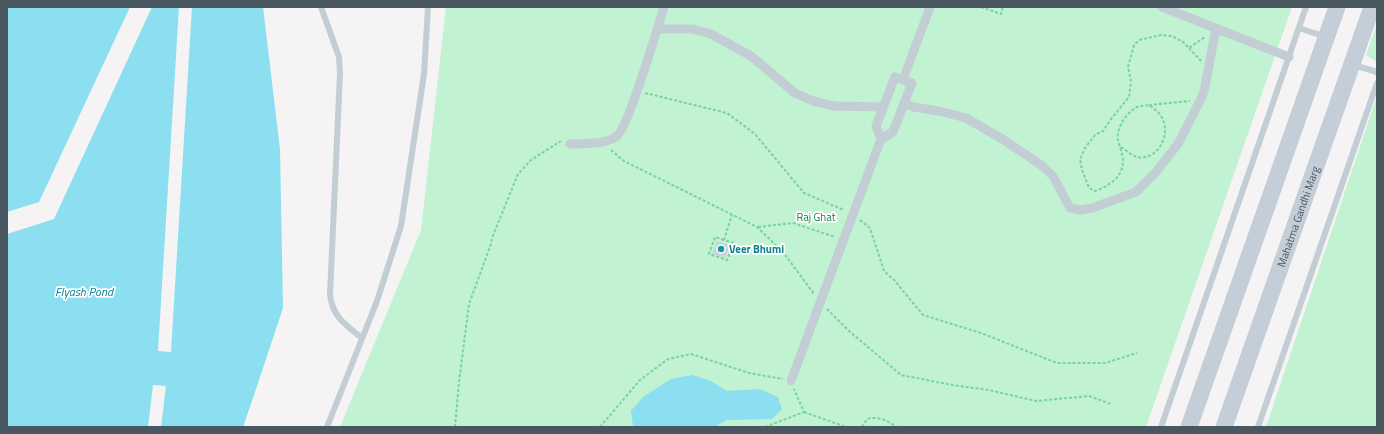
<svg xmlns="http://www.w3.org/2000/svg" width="1384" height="434" font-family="'Titillium Web',sans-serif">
<rect width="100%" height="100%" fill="#f5f3f3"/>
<path fill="#c1f2d2" d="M446,7H1292L1146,427H340L421,230Z
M1377,24V62L1366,55Z
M1377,96V427H1266Z"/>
<path fill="#8cdff1" d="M7,7H130L39,202L7,212Z
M152,7H179L158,351L171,352L192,7H263L280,149L283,308L252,401L243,427H161L166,386L153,385L148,427H7V234L54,219Z
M692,375L711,381L727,391L760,389L778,397L782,409L772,419L727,420L714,427H633L631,411L643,397L671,379Z"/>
<path fill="#ced2d7" d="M717,241L730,245L725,258L712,254Z"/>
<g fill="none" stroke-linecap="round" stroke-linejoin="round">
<path stroke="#77d3a2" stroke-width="2" stroke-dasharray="3 2" stroke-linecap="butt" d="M981,7L1001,14L1003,7
M1189,48L1201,61
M645,93L727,113L755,134L804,193L844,210
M1149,105L1190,101
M1121,147C1126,150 1131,155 1137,157C1159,161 1172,133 1161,116C1159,112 1153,108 1149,105C1146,106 1141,105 1137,107C1126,113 1116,128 1118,140C1120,149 1125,158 1122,168C1119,180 1106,187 1095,191L1089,188L1082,170L1080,159L1085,148L1095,135L1103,131L1111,119L1129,97L1131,81L1128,67L1134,45L1139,40L1161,35L1172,36L1183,42L1189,48L1205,37
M611,150L624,161L757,227L783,252L814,294
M860,220L870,228L884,271L895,281L923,315L981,333L1057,363H1105L1137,353
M758,227L793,223L835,237
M724,240L715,237L709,254L727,260L734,243L724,240L732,215
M827,309L849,331L901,375L952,385L989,390L1036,401L1089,396L1111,404
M804,412L846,427
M455,427L459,382L469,304L491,244L492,238L518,174L531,160L561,141
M600,427L640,380L668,359L691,354L749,373L783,379
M765,427L804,412L794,389
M862,427L867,419C877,416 888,420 896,427"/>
<path stroke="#c3cdd4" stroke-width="6" d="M321,7L339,57L340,73L330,295C333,318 346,325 362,338
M1299,28L1326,37
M1353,65L1374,71L1377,73
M327,427L377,301L401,226L424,74L428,7
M1161,427L1306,7
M1258,427L1377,83"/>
<path stroke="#c3cdd4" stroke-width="9" d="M1162,7L1289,57
M657,29H693L711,34L751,56L795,93L813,101L834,106L883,107
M895,77L912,83L893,132L881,139L876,126Z
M903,80L930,7
M904,103L914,107L943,112L966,118L1004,140L1041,165L1053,176L1070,208L1080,210L1092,208L1136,192L1156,172L1178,144L1201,99L1204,91L1216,29
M570,144C586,143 604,145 617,136C628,128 658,26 664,7
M791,381L881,139"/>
<g stroke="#c3ced9" stroke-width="17">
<path d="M1189,427L1337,7"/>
<path id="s1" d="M1224,427L1372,7"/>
</g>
</g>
<circle fill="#0f9aa8" stroke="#fff" stroke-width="1.5" cx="721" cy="249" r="4"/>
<g text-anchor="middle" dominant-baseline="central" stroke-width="3.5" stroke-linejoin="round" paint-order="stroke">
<g font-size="11" fill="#138347" stroke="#fff">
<text x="816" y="217">Raj Ghat</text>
</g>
<g font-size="11" fill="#495761" stroke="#fff">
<text stroke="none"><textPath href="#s1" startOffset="223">Mahatma Gandhi Marg</textPath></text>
</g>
<g font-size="11" font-weight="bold" fill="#0d838f" stroke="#fff" text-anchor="start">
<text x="729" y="249">Veer Bhumi</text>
</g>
<g font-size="12" font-style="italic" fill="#077d97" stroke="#fff">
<text x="84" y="291">Flyash Pond</text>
</g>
</g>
<rect width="1384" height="434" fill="none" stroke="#495761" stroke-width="16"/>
</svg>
